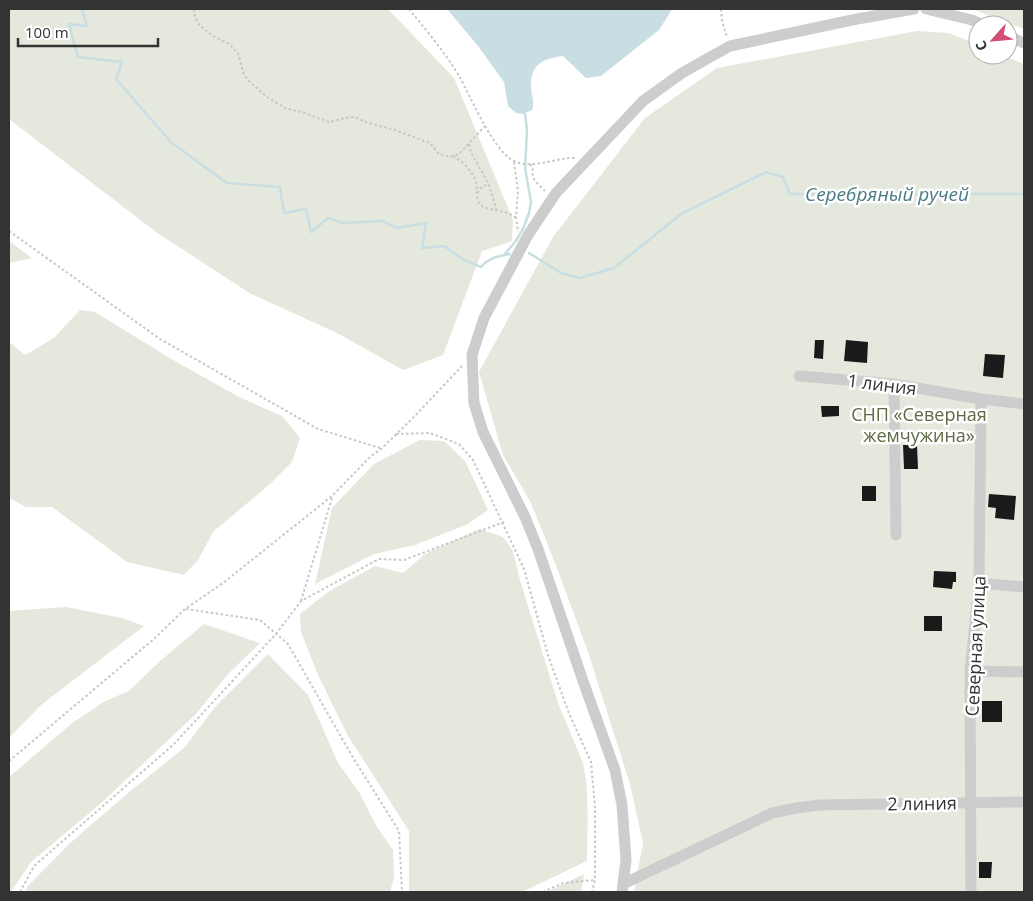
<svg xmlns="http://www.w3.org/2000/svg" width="1033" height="901" font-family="'Open Sans',sans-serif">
<rect width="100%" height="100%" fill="#fff"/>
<path fill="#e5e8dd" d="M9,9H388L454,78L513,220L512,241L482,251L443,355L403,370L339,334L251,294L156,232L9,119Z
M972,9H1024V29Z
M917,31L949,33L978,45V55H1002L1024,64V892H634L643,843L630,784L588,652L557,568L531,503L503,455L479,372L553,237L645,118L717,68Z
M9,241L32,258L9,263Z
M80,310L95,312L168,357L239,397L282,416L300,438L292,462L270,484L213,532L198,560L184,575L127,562L52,507H26L9,498V342L25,355L54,338Z
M420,440L444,441L465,461L488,510L468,524L415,545L374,554L315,584L332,508L374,464Z
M479,529L503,537L513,551L520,580L558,703L583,763C590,795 587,829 587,861L522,892H409V831L348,736L318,675L301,632L300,614L328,592L375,566L403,573L425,554Z
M66,607L122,618L144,626L41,705L9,738V611Z
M204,624L260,643L228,674L196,714L99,805L31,862L11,892H9V777L71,724L105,701L129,691L159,662Z
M268,654L308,695L338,763L359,792L377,827L393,850L394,877L390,892H25L28,886L69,844L128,793L184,748L216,706Z
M584,874L581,892H547Z"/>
<path fill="#c8dee2" d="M447,9H670L671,11L659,30L601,76L586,78L563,56C537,59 528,69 532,95C533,101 534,104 532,110L523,114L516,113L508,106L504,82L478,46Z"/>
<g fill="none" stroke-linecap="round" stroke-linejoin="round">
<path stroke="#c8dee2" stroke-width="2.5" d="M82,9L87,26L69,24L78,57L122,62L116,79L172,143L227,183L280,187L284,213L306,209L311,232L328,218L343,223L383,221L396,228L426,223L422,248L444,246L464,260L481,267C488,258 499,256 510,254
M529,253L561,273L580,278L614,268L681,214L766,172L783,177L790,194H1024
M505,254L515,242L523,229L529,213L531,202L525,168L527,130L525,113"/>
</g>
<path fill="#1a1a1a" d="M815,340H824L823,359L814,358Z
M846,340L868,342L867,363L844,361Z
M985,354L1005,355L1003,378L983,376Z
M821,406H839V416L822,417Z
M903,445H917L918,469H904Z
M862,486H876V501H862Z
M989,494L1016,496L1014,520L995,518L996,508L988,507Z
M934,571L956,572V582H953L952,589L933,587Z
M924,616H942V631H924Z
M982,701H1002V722H982Z
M979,862H992L991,878H979Z"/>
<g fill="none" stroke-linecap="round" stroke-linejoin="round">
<path stroke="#c7c7c7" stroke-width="2" stroke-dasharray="2.5 2.5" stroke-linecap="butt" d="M194,9L195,17L199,25L213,36L229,44L238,53L244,75L249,81L267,97L285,108L305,113L329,122L350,117H355L365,122L395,130L424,141L430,143L439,154L450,157L459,154L485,126
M409,9C426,30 445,52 459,76C471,97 493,151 514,161C532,170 557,157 575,158
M721,9L722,21L727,37
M469,144C471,155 473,156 478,165C487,179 493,194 496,210
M453,156C465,163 476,174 477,189C477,196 477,200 480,205C491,212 507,209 517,219
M514,162L518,191L516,217L518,232
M530,164C534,169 532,170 533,177C535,182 541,187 545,191
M477,193L482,187L488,184
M9,231L160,339L318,429L380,448
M396,434L430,433L459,444L473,460L524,569L548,655L568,711L591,762L595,807V880L592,892
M301,601L332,498
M186,609L260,620L288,644L352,756L399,831L402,892
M9,761L155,638L185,609L223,583L332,496L371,456L381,449L411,420L462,366
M20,892L34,866L173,745L276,634L301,601L379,559L404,560L504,522
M543,892L563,883L595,880"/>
<path stroke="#cdcdcd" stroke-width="11" d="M926,9L972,20L983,25
M1008,36L1024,43
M799,376L894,384L981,399L1024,404
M894,384L896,535
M979,583L1024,587
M970,671L1024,672
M623,884L772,813L796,808L820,805L1024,802
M622,892L626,860L622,805L615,770L583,681L538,549L525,517L483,432L474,403L472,355L484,318L528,235L556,193L643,101L682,73L730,46L857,19L914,9
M971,892L970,671L979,583L981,399"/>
</g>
<g text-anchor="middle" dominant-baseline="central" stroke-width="5" stroke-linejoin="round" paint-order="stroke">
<g font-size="18" fill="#333" stroke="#fff">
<text transform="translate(882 384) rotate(7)">1 линия</text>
<text transform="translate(975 646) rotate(-87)">Северная улица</text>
<text transform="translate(922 803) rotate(-1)">2 линия</text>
</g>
<g font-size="18" fill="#5e6a45" stroke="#fff">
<text x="919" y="414">СНП «Северная<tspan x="919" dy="21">жемчужина»</tspan></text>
</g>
<g font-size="19" font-style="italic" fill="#477b86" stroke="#fff">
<text x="887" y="194">Серебряный ручей</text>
</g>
</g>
<rect width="1033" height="901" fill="none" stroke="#333333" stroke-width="20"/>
<g transform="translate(993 40) rotate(243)"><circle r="24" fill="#ffffff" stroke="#adadad"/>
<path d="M0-4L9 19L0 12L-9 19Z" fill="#d14e74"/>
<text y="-8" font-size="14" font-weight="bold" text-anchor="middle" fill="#333333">С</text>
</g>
<path d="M18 38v8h140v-8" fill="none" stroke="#333333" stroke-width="2.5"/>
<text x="25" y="38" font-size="15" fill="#333333" stroke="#ffffff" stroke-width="4" paint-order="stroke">100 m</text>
</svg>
